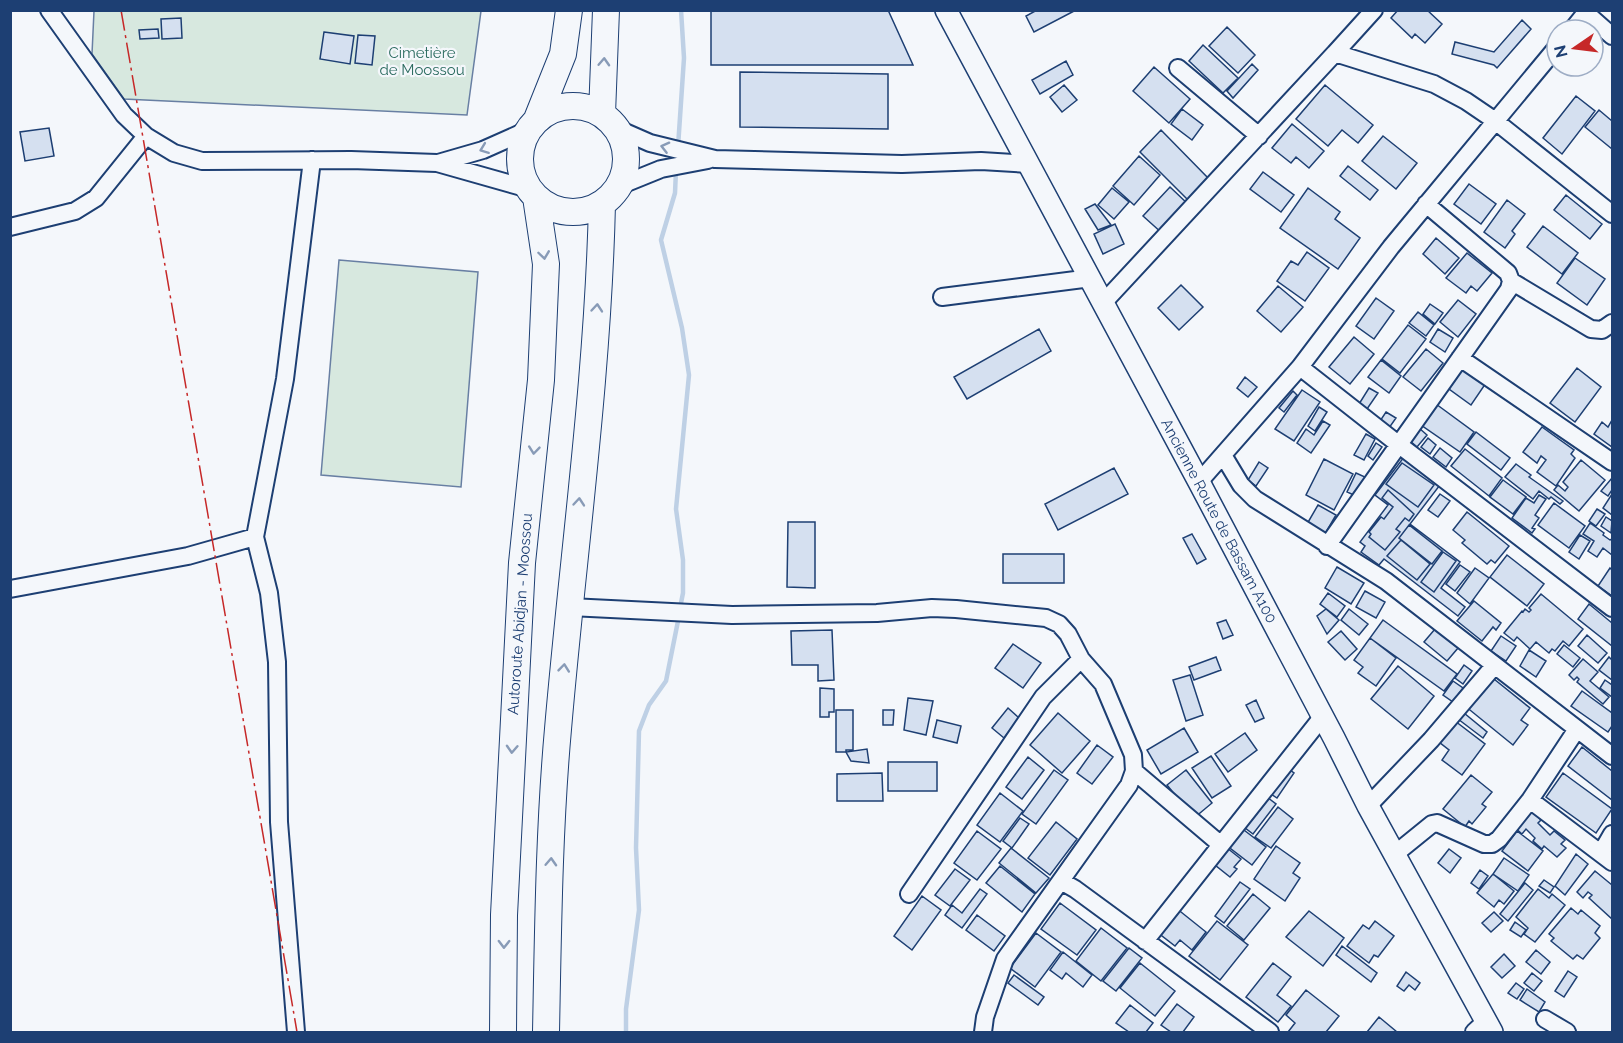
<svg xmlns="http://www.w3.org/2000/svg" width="1623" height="1043" font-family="Raleway,sans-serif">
<rect width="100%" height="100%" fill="#f4f7fb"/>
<path fill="#d7e8df" stroke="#687fa3" stroke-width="1.5" d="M94,11H481L467,115L124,99L92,54Z
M339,260L478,272L461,487L321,475Z"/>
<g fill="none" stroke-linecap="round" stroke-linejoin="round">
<path stroke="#bed0e5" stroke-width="4.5" d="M678,147L684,58L681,10
M676,170L675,193L661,240L682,328L689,375L676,509L683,560V593L680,608
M626,1032V1009L639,910L636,848L639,731L649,705L666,681L679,616"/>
</g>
<path fill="#d5e0f0" stroke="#1d3f73" stroke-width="1.5" d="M711,10H888L913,65H711Z
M1037,10H1076L1034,32L1026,16Z
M1398,10H1427L1442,24L1425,43L1415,34L1412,38L1391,18Z
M181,18L182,38L162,39L161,19Z
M1522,20L1531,29L1497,68L1494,65L1452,54L1455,42L1494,52Z
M1227,27L1255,55L1238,73L1209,46Z
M158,29L159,38L140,39L139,30Z
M324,32L354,36L350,64L320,59Z
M358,35L375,36L372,65L355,63Z
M1203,45L1238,78L1223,93L1189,61Z
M1066,61L1073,75L1040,94L1032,80Z
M1252,64L1258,70L1233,98L1227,91Z
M1154,67L1190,99L1169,123L1133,91Z
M740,72L888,74V129L740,127Z
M1064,85L1077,100L1062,112L1050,97Z
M1325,85L1373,125L1358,143L1342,130L1328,146L1296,119Z
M1576,96L1595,111L1562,154L1543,138Z
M1182,109L1203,125L1192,140L1171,124Z
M1599,110L1612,121V149L1585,127Z
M1292,124L1324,151L1309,168L1296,157L1291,163L1272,148Z
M49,128L54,156L25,161L20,132Z
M1161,130L1210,180L1189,201L1140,152Z
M1383,136L1417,163L1396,189L1362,161Z
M1139,156L1160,175L1134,205L1113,186Z
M1348,166L1378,190L1370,200L1340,176Z
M1263,172L1294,195L1281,212L1250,189Z
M1469,184L1496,204L1481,224L1454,204Z
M1170,187L1189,205L1163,234L1143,216Z
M1112,188L1129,202L1114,219L1098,205Z
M1308,188L1340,212L1335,219L1360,238L1338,269L1280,228Z
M1566,195L1602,224L1590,239L1554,210Z
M1507,200L1525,214L1512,231L1515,234L1505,248L1484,232Z
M1095,204L1111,225L1098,230L1085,209Z
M1115,224L1124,244L1103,254L1094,234Z
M1543,226L1578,253L1562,274L1527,247Z
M1436,238L1459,258L1445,274L1423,254Z
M1307,252L1329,268L1305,301L1277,281L1291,261L1298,265Z
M1467,253L1492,273L1477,291L1471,286L1466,293L1446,278Z
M1575,258L1605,279L1587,305L1557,283Z
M1181,285L1203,307L1179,330L1158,308Z
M1278,286L1303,307L1281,332L1257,311Z
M1376,298L1394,311L1374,339L1356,326Z
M1458,300L1476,314L1458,337L1440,322Z
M1430,304L1443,313L1435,324L1423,314Z
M1418,312L1434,325L1426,336L1409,323Z
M1408,325L1426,339L1400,373L1382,359Z
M1039,329L1051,351L967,399L954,377Z
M1438,329L1453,338L1445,352L1430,342Z
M1354,337L1374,354L1350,384L1329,367Z
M1426,349L1443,363L1421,391L1403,377Z
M1381,360L1401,376L1389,393L1368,377Z
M1463,368L1486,383L1471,405L1449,389Z
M1577,368L1601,387L1575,422L1550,403Z
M1245,377L1257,387L1248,397L1237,388Z
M1369,388L1378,393L1367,409L1359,404Z
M1302,390L1320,402L1294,441L1275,429Z
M1293,391L1297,395L1284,412L1279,408Z
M1436,404L1474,432L1460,452L1421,425Z
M1319,407L1327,412L1315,431L1308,426Z
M1386,412L1396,418L1389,428L1380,421Z
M1612,420V447L1594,434L1602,422L1608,427Z
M1323,421L1330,425L1311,453L1297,443L1306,429L1314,435Z
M1542,427L1574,450L1571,454L1575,458L1556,486L1537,472L1546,460L1541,456L1537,463L1523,452Z
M1419,428L1427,435L1417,447L1409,440Z
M1476,432L1510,458L1501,470L1467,444Z
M1366,434L1375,439L1364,460L1354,455Z
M1428,438L1436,445L1430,454L1421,447Z
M1376,443L1382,447L1373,460L1368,456Z
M1440,448L1452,458L1446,467L1433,457Z
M1465,449L1502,478L1489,496L1451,466Z
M1404,457L1440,485L1410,524L1460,562L1441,588L1465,607L1458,616L1384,559L1379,565L1361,552L1365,546L1360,542L1388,505L1375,495Z
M1324,459L1353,474L1334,510L1306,495Z
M1581,460L1605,480L1579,511L1554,490L1558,485L1565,491L1568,487L1563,482Z
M1259,462L1268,468L1256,486L1248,480Z
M1402,463L1434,485L1418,507L1386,484Z
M1516,464L1531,475L1529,477L1563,501L1560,504L1551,497L1549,499L1539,491L1533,499L1505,477Z
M1114,468L1128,494L1058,530L1045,504Z
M1356,473L1365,477L1356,496L1347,492Z
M1612,478V490L1608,496L1601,491Z
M1503,480L1526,497L1513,514L1490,497Z
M1388,490L1414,514L1409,521L1405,518L1396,529L1400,532L1385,550L1369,537L1371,534L1369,532L1381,517L1384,519L1393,507L1382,498Z
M1440,494L1450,501L1438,517L1428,510Z
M1612,494V515L1603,508Z
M1539,495L1546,499L1535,515L1539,518L1532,528L1535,529L1532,533L1512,518L1526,498L1534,503Z
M1554,503L1585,526L1569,548L1538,525Z
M1318,505L1336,515L1325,534L1307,524Z
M1597,509L1605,514L1596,526L1589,521Z
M1467,512L1509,546L1495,563L1491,560L1487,564L1462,543L1465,540L1453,530Z
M1606,517L1612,521L1611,533L1601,526Z
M788,522H815V588L787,587Z
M1590,523L1604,533L1603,535L1610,540L1612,539V555L1603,548L1597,557L1588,551L1594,541L1583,534Z
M1409,525L1442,551L1432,564L1399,538Z
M1192,534L1206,559L1197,564L1183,538Z
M1580,535L1590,541L1579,559L1569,552Z
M1401,540L1430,564L1417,580L1387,556Z
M1443,552L1456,561L1434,592L1421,582Z
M1003,554H1064V583H1003Z
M1507,555L1544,584L1527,606L1490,577Z
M1460,565L1470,572L1455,591L1446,584Z
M1337,567L1364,583L1351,604L1325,588Z
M1475,568L1489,578L1470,604L1457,593Z
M1610,568L1612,570V596L1598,586Z
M1365,591L1385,602L1376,618L1356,607Z
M1328,593L1345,606L1337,617L1320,604Z
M1541,594L1583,629L1569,646L1563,641L1555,651L1552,649L1549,653L1536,642L1530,649L1517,637L1514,641L1504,633L1522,611L1523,612L1525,609L1529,612L1531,610L1529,608Z
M1474,601L1501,623L1496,630L1493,627L1482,641L1457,621Z
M1589,604L1612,623V646L1578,619Z
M1326,609L1339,620L1327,634L1317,616Z
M1349,609L1368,624L1359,635L1341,620Z
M1226,620L1233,635L1223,639L1217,623Z
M1383,620L1457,674L1444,691L1370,638Z
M1435,629L1458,648L1447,661L1424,642Z
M832,630L834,680L818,681V665H792L791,631Z
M1341,631L1357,649L1345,660L1328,642Z
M1587,635L1607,653L1598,663L1578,646Z
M1501,636L1516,646L1506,661L1491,651Z
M1370,638L1396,658L1376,686L1358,673L1363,667L1354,660Z
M1013,644L1041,663L1023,688L995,668Z
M1564,645L1580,658L1573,667L1557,654Z
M1529,650L1546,661L1536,677L1520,666Z
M1216,657L1221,670L1194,680L1189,667Z
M1609,657L1612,660V680L1599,670Z
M1583,659L1598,672L1590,681L1609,697L1603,704L1577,682L1579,679L1577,677L1574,680L1569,675Z
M1464,665L1472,671L1463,684L1455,678Z
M1398,666L1434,696L1408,729L1371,699Z
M1190,675L1203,715L1186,721L1173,680Z
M1489,675L1530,708L1521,720L1528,725L1513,745L1465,706Z
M1605,680L1612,685V697L1600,688Z
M1453,681L1463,688L1453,702L1443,695Z
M820,688L834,689V712H829V717H820Z
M1582,691L1612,713V726L1608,732L1571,706Z
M908,698L933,701L926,735L904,730Z
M1256,700L1264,718L1255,722L1246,705Z
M1008,708L1019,718L1004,738L992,728Z
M836,710H853V750H846V752H836Z
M883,710H894L893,725H883Z
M1058,713L1090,741L1062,773L1030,745Z
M1464,713L1487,732L1483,738L1458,719Z
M937,720L961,726L957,743L933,737Z
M1455,721L1485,744L1462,775L1442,760L1449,750L1439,742Z
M1184,728L1198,752L1161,774L1147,750Z
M1245,733L1257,750L1228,772L1215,754Z
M1097,745L1113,757L1092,784L1077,773Z
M1582,747L1612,771V800L1568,766Z
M867,749L869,763L851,761L846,752Z
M1211,756L1231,786L1212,798L1192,768Z
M1028,757L1044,770L1022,799L1006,787Z
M888,762H937V791H888Z
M1286,767L1294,773L1277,798L1268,792Z
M1054,770L1068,780L1036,824L1022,814Z
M1186,770L1212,803L1194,818L1167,785Z
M882,773L883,801H837V774Z
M1563,773L1612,809L1596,833L1546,797Z
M1471,775L1492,792L1482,804L1486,807L1472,824L1469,821L1465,827L1443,809Z
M1000,793L1023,811L1000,842L977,825Z
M1263,794L1276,804L1253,834L1240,824Z
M1278,807L1293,819L1271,848L1255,837Z
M1532,811L1541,820L1538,823L1550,835L1554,831L1565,840L1561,844L1566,848L1557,857L1544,846L1542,849L1533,841L1535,838L1526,829L1522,834L1513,826Z
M1020,818L1029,824L1012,848L1003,841Z
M1056,822L1077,839L1050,875L1028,858Z
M1240,827L1266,847L1252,865L1226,845Z
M977,831L1001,849L977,880L954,863Z
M1517,831L1543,851L1528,871L1502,851Z
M1222,844L1241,859L1234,867L1237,869L1230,877L1210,861Z
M1276,846L1300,863L1293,873L1300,878L1285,901L1254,879Z
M1011,848L1049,878L1036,893L999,863Z
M1449,849L1461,858L1450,873L1438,863Z
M1576,854L1588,864L1565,895L1555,886Z
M1504,858L1529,875L1518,891L1493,874Z
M1000,866L1035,894L1022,912L986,883Z
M955,869L970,880L950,906L935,895Z
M1480,870L1488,876L1479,889L1471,883Z
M1595,871L1612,885V919L1589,898L1592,895L1588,892L1583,898L1577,892Z
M1493,874L1514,891L1504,904L1499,900L1494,907L1477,893Z
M1544,880L1554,887L1550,893L1539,886Z
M1240,882L1250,889L1224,923L1215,916Z
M1525,883L1533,890L1508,921L1500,914Z
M980,889L987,894L962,928L945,915L952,905L962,913Z
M1538,889L1549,898L1552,894L1565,905L1535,942L1524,934L1528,928L1516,917Z
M1253,894L1270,908L1244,940L1227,926Z
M922,896L941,910L912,950L894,936Z
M1060,903L1096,930L1077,955L1041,929Z
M1176,908L1206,932L1192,950L1180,940L1175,946L1157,932Z
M1571,908L1578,914L1581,910L1600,926L1595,933L1600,938L1583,959L1577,955L1573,959L1551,941L1554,938L1549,934Z
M1309,911L1344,938L1323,966L1286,937Z
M1494,912L1503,921L1491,932L1482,923Z
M977,915L1005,936L994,951L966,930Z
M1217,921L1248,945L1220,980L1189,956Z
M1375,921L1394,936L1378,957L1374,955L1369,963L1347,946L1363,925L1369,929Z
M1515,922L1526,930L1521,937L1510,930Z
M1101,928L1127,948L1101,981L1076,961Z
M1036,933L1061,952L1035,987L1010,968Z
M1342,946L1377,973L1371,982L1336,955Z
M1129,948L1142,958L1116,991L1103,981Z
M1536,950L1550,962L1541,974L1526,962Z
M1063,952L1092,975L1083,987L1066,973L1062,979L1050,970Z
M1504,954L1515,966L1502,978L1491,967Z
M1140,963L1175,991L1155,1016L1120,988Z
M1273,963L1291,977L1277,995L1291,1006L1278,1022L1246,997Z
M1568,971L1577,977L1564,997L1555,991Z
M1406,972L1420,983L1415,990L1409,985L1404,991L1397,986Z
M1532,973L1542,981L1534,991L1524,983Z
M1014,975L1044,997L1038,1005L1008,983Z
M1516,983L1524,989L1517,999L1508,993Z
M1527,989L1545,1002L1539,1012L1520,1000Z
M1306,990L1339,1016L1326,1032H1288L1295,1023L1286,1015Z
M1177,1004L1194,1017L1183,1032H1171L1161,1025Z
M1130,1005L1153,1023L1146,1032H1129L1116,1023Z
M1379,1017L1397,1032H1367Z"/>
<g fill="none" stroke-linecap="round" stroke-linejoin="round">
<g stroke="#1d3f73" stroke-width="20">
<path id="minor" d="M49,10L124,115L146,136L174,153L202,161L351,160L437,163L529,189
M1586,13L1612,36
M1572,30L1588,10
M1335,53L1374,10
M1178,68L1259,136
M618,129L650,143L715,159L902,164L981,161L1029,164
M438,163L483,150L530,129
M619,186L661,169L708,160
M10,227L75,211L96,198L146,136
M1511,281L1591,329L1602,330L1612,323
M942,297L1091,278
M1104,302L1335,53L1434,84L1466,101L1494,120L1612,214
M1460,358L1612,462
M1300,367L1398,444L1612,608
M1223,455L1241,485L1255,499L1386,581L1612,756
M1199,482L1300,367L1391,247L1557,47
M1327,546L1509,289L1511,281L1508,273L1426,204
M10,589L188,556L255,537
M570,607L732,615L877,613L932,608L956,609L1046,618L1059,624L1068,634L1081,659L1103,684L1133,755L1134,771L1129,785L1005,959L985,1017L983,1032
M1134,771L1220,844
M1530,800L1612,862
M1368,806L1431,740L1494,666
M1601,853L1612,834
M1395,854L1432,824L1437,823L1484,844H1492L1499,839L1530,800L1577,729
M1061,881L1075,889L1270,1032
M909,894L1043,697L1081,659
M1145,941L1323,716
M1545,1019L1567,1032
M296,1032L279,822L277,662L269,593L255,537L285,379L312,160
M1474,1032L1486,1021"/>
</g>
<g stroke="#1d3f73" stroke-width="24">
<path id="major" d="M946,10L1199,482L1334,738L1368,806L1492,1032"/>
</g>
<g stroke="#1d3f73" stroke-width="28">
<path id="highway" d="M520 159a53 53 0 1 1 106 0a53 53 0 1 1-106 0Z
M602,114L606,10
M537,119L563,54L569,10
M503,1032L504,915L522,563L541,380L546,264L536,197
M546,1032C548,931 549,829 558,729C573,554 598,379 602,204"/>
</g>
<use href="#minor" stroke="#f4f7fb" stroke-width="16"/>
<use href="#major" stroke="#f4f7fb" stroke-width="21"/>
<use href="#highway" stroke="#f4f7fb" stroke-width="26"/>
<path stroke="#c62828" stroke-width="1.5" stroke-dasharray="21 4.5 3 4.5" stroke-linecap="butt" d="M121,10L297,1032"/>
</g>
<defs><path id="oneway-chevron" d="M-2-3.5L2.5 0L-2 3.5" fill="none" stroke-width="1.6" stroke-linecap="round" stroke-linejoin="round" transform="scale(1.5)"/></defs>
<g stroke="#889bb7">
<use href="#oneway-chevron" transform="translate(604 62) rotate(-87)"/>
<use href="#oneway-chevron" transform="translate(665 147) rotate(-166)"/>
<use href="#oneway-chevron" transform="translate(484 149) rotate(159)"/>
<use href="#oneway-chevron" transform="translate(544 255) rotate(82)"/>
<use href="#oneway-chevron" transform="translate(597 308) rotate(-85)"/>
<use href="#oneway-chevron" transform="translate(534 450) rotate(96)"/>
<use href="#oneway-chevron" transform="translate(579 502) rotate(-85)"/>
<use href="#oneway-chevron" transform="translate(564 668) rotate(-84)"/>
<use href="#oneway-chevron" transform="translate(512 749) rotate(93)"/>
<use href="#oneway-chevron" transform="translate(551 862) rotate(-87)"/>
<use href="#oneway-chevron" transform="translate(504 944) rotate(91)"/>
</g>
<g text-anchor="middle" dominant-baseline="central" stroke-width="4.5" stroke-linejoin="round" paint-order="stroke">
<g font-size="15" fill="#2c6c60" stroke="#f4f7fb">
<text x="422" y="53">Cimetière<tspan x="422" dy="17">de Moossou</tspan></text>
</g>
<g font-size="15" fill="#1d3f73" stroke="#f4f7fb">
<text transform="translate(1219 521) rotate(62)">Ancienne Route de Bassam A100</text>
<text transform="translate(520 614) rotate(-86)">Autoroute Abidjan - Moossou</text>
</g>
</g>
<rect width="1623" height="1043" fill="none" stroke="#1d3f73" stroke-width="24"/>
<g transform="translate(1575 48) rotate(256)"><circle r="28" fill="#f4f7fb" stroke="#9eadc5" stroke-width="1.5"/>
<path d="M0-4.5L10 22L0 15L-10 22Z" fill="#c62828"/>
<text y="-9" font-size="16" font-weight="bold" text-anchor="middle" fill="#1d3f73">N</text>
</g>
</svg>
